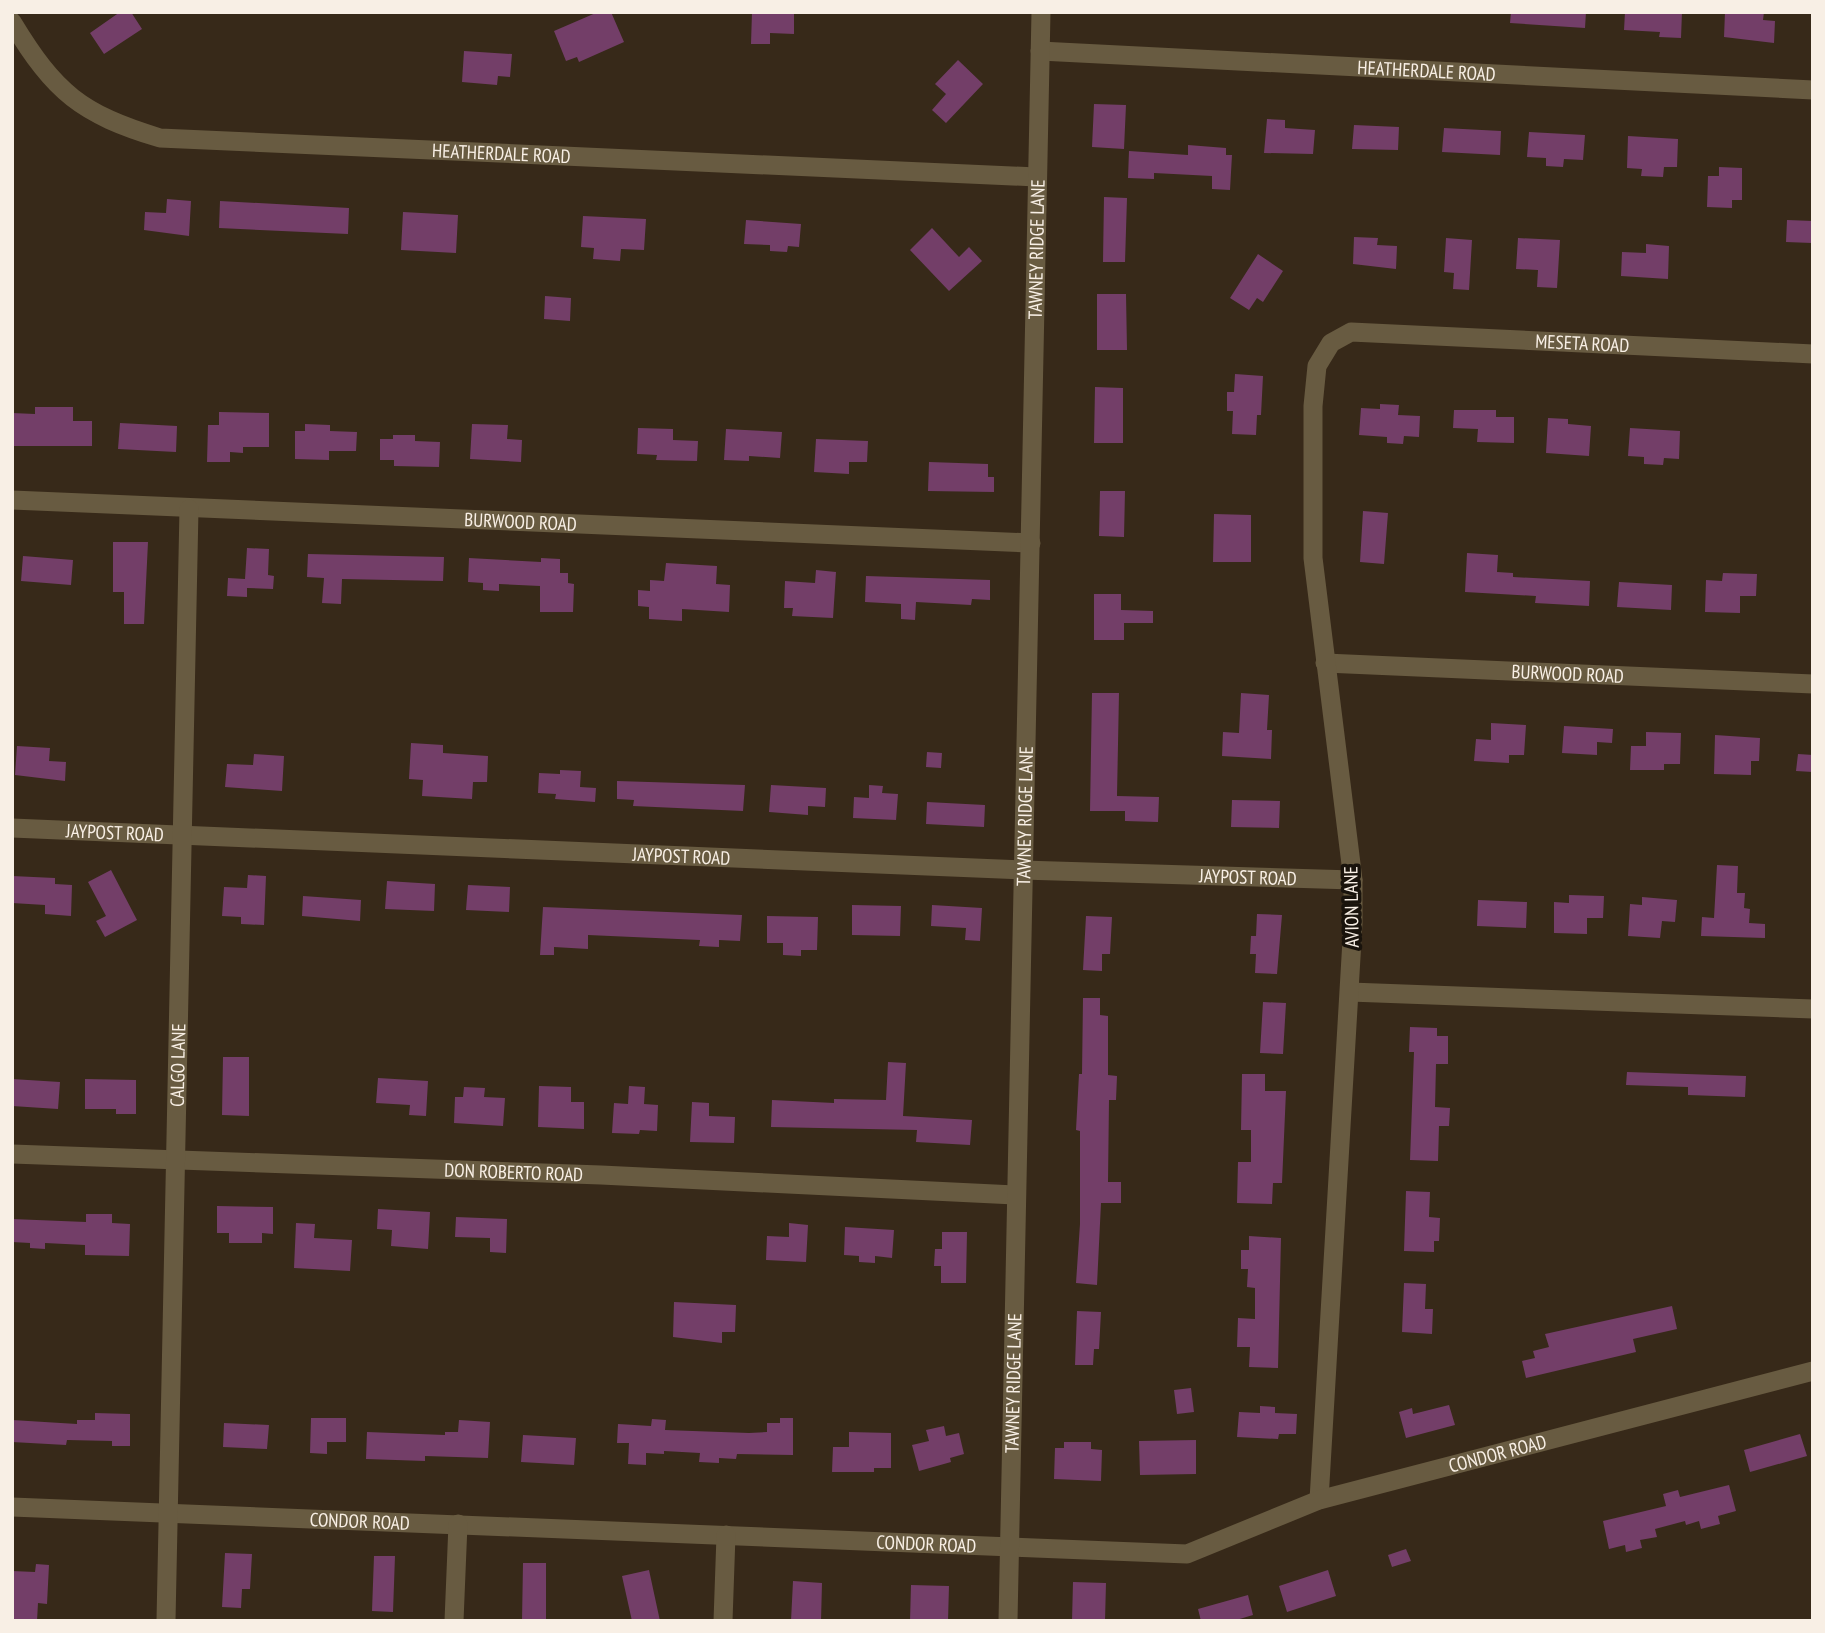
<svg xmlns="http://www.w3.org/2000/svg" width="1825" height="1633" font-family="'PT Sans Narrow',sans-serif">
<rect width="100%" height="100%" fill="#372919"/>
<path fill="#733e68" d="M120,12H131L142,29L104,54L90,33Z
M598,12H611L624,42L579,62L577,57L566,61L554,31Z
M752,12L794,14V34L770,33V44H751Z
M1511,12H1586L1585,28L1510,23Z
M1625,12H1682L1681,38L1659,37L1660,32L1624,30Z
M1725,12H1764L1763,20L1775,21L1774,43L1724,37Z
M464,51L512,54L510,77L498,76L497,85L462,82Z
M958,60L983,84L946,123L932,110L946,94L935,84Z
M1094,104L1126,105L1124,149L1092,147Z
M1267,119L1285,120V128L1315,130L1313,154L1264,153Z
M1354,125L1399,127L1398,150L1352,149Z
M1444,128L1501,131L1500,155L1442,152Z
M1529,132L1585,135L1583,160L1564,159L1563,167L1546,166V158L1527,157Z
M1628,136L1678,139L1677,167H1664L1663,177L1641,176L1642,169L1627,168Z
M1188,145L1226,148V155H1232L1230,190L1212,189V176L1154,173V179L1128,178L1129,151L1188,155Z
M1719,167L1742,168V200H1732V208L1707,207L1708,176H1719Z
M1104,197L1127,198L1125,262H1103Z
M167,199L191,201L189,236L144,230L145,212L166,213Z
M220,201L349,208L348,234L219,228Z
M403,212L458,215L456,253L401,250Z
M583,216L646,219L644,250L621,249L620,261L593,259L594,248L581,247Z
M746,220L801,224L799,247L788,246L787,252L770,251V245L744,244Z
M1787,220L1813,221L1812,243L1786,242Z
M932,228L959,257L969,247L982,261L949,291L910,250Z
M1354,237L1378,238L1377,245L1397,246L1396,269L1353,264Z
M1446,238L1472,240L1469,290L1453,289L1454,273L1444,272Z
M1518,238L1560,240L1557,288L1537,287L1538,270L1516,269Z
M1646,244L1669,246L1668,279L1621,276L1622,252L1646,253Z
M1258,254L1283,271L1263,302L1257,298L1249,310L1230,298Z
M1097,294H1126L1127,350H1097Z
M545,296L571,298L570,321L544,319Z
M1235,374L1263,376L1261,415H1257L1256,435L1232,434L1233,411H1227V392H1234Z
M1095,387L1123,388V443H1094Z
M1380,404L1399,405L1398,415L1420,416L1419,437L1404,436L1403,444L1387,443V437L1359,435L1361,408L1380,409Z
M35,407H73V421H92V446H12V413L35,414Z
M1454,410H1496V417H1514V443L1477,442L1478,429L1453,428Z
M219,412L269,413V447H243V453L230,452V462H207L208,425H219Z
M1548,418L1568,419V424L1591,426L1589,456L1546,453Z
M120,423L177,426L176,452L118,449Z
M305,424L330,425V431L357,432L356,451H329V460L295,459V431H305Z
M472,424L508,425L507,439L522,440L521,462L470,459Z
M638,428L673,429V440L698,441L697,461L656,460L657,455L637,454Z
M1630,428L1680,431L1679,459L1664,458L1663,465L1644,464V457L1628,456Z
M726,429L782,432L780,458L749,456V461L724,460Z
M393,435H415V441L440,442L439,467L394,466V460H380V439H393Z
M816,439L868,441L867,462H849V474L814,472Z
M929,462L988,464V477H994V492L928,491Z
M1100,491H1125L1124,537L1099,536Z
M1363,511L1388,513L1384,564L1360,562Z
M1214,514L1251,515V562H1213Z
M113,542H148L144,624H124V592H113Z
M247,548L269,549L268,575L274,576L273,589L247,588V597L227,596L228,578L245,579Z
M1467,553L1498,555L1497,572L1513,573V577L1590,581L1589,606L1535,603L1536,596L1465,592Z
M308,554L444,557L443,581L342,579L341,604L322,603L324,578L307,577Z
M23,556L73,560L71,585L21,581Z
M469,558L541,562V558L560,559V573H568V583L574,584L573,612H540V586L499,584V591L483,590V583L468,582Z
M666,563L717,566L716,584L730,585L729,612L682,609V621L649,619V607L638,606V590L650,591V580L664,581Z
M816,570L836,572L833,618L792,616L793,608H784L785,581L815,583Z
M1723,573L1757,574L1756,596H1740V613L1705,612L1706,580L1722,581Z
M866,576L990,580V600L972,599L971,605L916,602L915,620L901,619V604L865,602Z
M1619,582L1672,585L1671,610L1617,607Z
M1094,594H1121V610L1153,611V623H1124V640H1094Z
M1092,693H1119L1117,796L1159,797L1158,822L1125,821V811H1090Z
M1241,693L1269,695L1267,730H1272L1271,759L1222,756L1223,732L1239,733Z
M1491,723L1526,725L1524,755H1509V763L1474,761L1476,739L1491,740Z
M1564,726L1613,729L1612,743L1597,742V755L1562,753Z
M1646,732L1681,733L1680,764H1664V770H1630L1631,746H1646Z
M1715,735L1760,738L1759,761H1751V775L1714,774Z
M411,743L443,745V753L488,756L487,782H473L472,799L422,796L423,780L409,779Z
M17,746L50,748L49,761L66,762L65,781L15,775Z
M927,752L942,753L941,768L926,767Z
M254,754L284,756L282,791L225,787L227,764L253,765Z
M1798,754L1813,755V772L1796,771Z
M560,770L581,771L580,787L596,788L595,802L555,799L556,794L538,793L539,773L560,774Z
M617,781L745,785L743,811L633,806L634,800L617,799Z
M771,785L826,788L825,807L808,806V815L769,812Z
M869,785L883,786L882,793L898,794L896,820L853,818L854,797L869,798Z
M1232,800L1280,801L1279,828L1231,827Z
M927,802L985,805L984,827L926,824Z
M1717,865L1738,866L1737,893H1745L1744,908L1750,909L1749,923L1765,924V938L1701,936L1702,917L1714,918Z
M111,870L137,920L105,937L96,921L106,916L88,882Z
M248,875L266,876L264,925L241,924V917L222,916L224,887L247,888Z
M12,876L55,878V884L72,885L71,916L45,914V905L12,903Z
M387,881L435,884L434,911L385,909Z
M468,885L510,887L509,912L466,910Z
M1569,895L1604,896L1603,918H1587V934L1554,933V902L1569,903Z
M303,896L361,900L360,921L302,916Z
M1642,897L1677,900L1675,922L1662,921L1660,938L1628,936L1630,904L1642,905Z
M1478,900L1527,902L1526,928L1477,926Z
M852,905L901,906L900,936L852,935Z
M932,905L982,908L980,941L965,940L966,928L931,926Z
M543,907L742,915L740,941L719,940V947L699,946L700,940L588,935V949L554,947V955H540Z
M1257,914L1282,915L1277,974L1255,973L1256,954H1250L1251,936H1256Z
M767,916L818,917L817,950H801V956L783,955V943H767Z
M1086,916L1112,917L1110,954H1102V971L1083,970Z
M1083,998H1100V1015L1108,1016V1075L1117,1076L1116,1100H1109L1108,1182H1121V1203H1101L1097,1285L1076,1283L1080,1224V1131L1076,1130L1079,1074H1082Z
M1263,1002L1286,1003L1283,1054L1260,1053Z
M1410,1027L1437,1028V1036H1448V1064H1436L1435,1107L1450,1108L1449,1126H1439L1438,1161L1410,1160L1414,1052H1409Z
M223,1057H249V1116L222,1115Z
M888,1062L906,1063L903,1116L972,1120L970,1145L916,1142L917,1130L771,1127L772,1100L834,1103V1099L886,1100Z
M1627,1072L1746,1076L1745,1097L1688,1095V1087L1626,1085Z
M1242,1074H1265V1091H1286L1282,1183H1273L1272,1204L1237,1203L1238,1162H1251V1130H1241Z
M378,1078L428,1081L426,1116L409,1115L410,1105L376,1103Z
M12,1079L60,1082L58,1109L12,1106Z
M85,1079L136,1080V1114H116V1109H85Z
M539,1086L571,1087V1102H584V1129L538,1127Z
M629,1086L645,1087L644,1104L658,1105L657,1131L640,1130L639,1134L612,1133L614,1103L628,1104Z
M464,1087L485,1088L484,1097L505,1098L503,1126L454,1123L455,1097H463Z
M692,1102L709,1103V1116L735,1117L734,1143L690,1142Z
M1406,1191L1430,1192L1429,1217L1440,1218L1439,1241H1434V1252L1404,1251Z
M217,1206L273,1207V1234L262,1233V1243H229V1233H217Z
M378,1209L430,1212L428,1249L391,1246L392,1230L377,1229Z
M86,1214H112V1223L130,1224L129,1256L85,1255V1245L45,1243V1249L30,1248V1243L12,1242V1219L86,1222Z
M456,1217L507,1219L506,1253L490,1252V1238L455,1237Z
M296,1223L315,1224L314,1238L352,1240L350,1271L294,1268Z
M789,1223L808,1225L806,1262L766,1260L767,1236L789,1237Z
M845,1227L894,1230L892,1258L875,1256V1263L859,1262V1256L844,1255Z
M942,1232H967L966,1283H941V1266H934L935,1249H942Z
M1249,1236L1281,1238L1278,1368L1249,1367L1250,1347H1237L1238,1318L1255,1319V1288L1247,1287L1248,1269H1241V1250H1249Z
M1404,1283L1426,1284L1425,1309H1433L1432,1334L1402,1332Z
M674,1302L736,1305L735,1332H722V1343L673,1337Z
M1672,1306L1677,1329L1633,1339L1636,1352L1526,1378L1522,1361L1535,1358L1533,1351L1549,1347L1545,1334Z
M1077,1311L1101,1312L1099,1349H1094L1093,1365H1075Z
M1191,1388L1194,1412L1177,1414L1174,1390Z
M1449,1405L1455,1425L1406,1438L1399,1412L1412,1408L1413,1414Z
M1260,1406L1275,1407V1413L1297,1414L1296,1434H1279L1278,1439L1237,1437L1239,1412L1260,1413Z
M95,1413L130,1414V1446H112V1441L67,1440L66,1445L12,1442V1420L77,1424V1420H95Z
M311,1418H346V1442H327V1454L310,1453Z
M780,1418H793V1455L737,1454L736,1459L719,1458V1463L699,1462L700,1453L664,1451V1454L646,1453V1465L628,1464L629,1443H617L618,1424L651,1426L652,1419L666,1420L665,1430L749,1433L767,1432V1423H780Z
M459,1420L490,1422L488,1458L425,1456V1461L366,1459L367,1432L445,1435V1432H458Z
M224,1423L269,1425L267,1449L223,1447Z
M944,1426L946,1436L959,1433L964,1454L950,1458L951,1462L919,1471L912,1445L929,1441L926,1430Z
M849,1432L891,1433V1468H874V1472H832L833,1447H849Z
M1800,1434L1807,1456L1750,1472L1744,1450Z
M523,1435L576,1438L574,1465L521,1462Z
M1196,1440V1474L1140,1475L1139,1441Z
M1064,1442H1091V1449L1102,1450L1101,1481L1054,1479L1055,1448H1064Z
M1729,1485L1736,1511L1718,1516L1720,1524L1701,1529L1699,1521L1686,1525L1685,1521L1655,1529L1657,1537L1640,1540L1642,1548L1626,1552L1625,1545L1609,1549L1603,1521L1666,1506L1663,1494L1678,1490L1680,1497Z
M1406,1549L1411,1561L1392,1567L1388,1555Z
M225,1553L252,1554L250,1589H242L241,1608L222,1607Z
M374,1556H395L393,1612L372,1611Z
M523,1563H546V1621H522Z
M36,1564L49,1565L47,1604L38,1603L37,1621L12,1619V1571L35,1572Z
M649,1570L660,1621H632L622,1576Z
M1328,1570L1336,1596L1287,1612L1279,1586Z
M793,1581L822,1583L821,1621H791Z
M1073,1582L1106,1583L1105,1621H1072Z
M911,1585L949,1586L948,1621H910Z
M1248,1595L1253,1615L1233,1621H1201L1198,1609Z"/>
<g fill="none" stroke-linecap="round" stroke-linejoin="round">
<g stroke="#685b41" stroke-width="19">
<path id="s1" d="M12,22C55,93 81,114 160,138L1036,177"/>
<path id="s2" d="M1040,51L1813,90"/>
<path id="s3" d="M12,500L1031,543"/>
<path id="s4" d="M1325,663L1813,684"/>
<path id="s5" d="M12,828L1022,870L1353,880"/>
<path d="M1350,992L1813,1009"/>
<path id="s6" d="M12,1154L601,1175L1015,1195"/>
<path id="s7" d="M1319,1500L1353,923V880L1313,558V406L1317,366L1331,343L1351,332L1813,354"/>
<path id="s8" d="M12,1507L1187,1554L1319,1500L1813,1371"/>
<path id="s9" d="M166,1621L189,509"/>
<path d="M454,1621L458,1524"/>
<path d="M723,1621L726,1535"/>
<path id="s10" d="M1008,1621L1041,12"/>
</g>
</g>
<g text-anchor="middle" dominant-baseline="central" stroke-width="7" stroke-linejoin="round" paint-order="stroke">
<g font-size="19" fill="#f8efe5" stroke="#19130c">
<text stroke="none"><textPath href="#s2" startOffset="387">HEATHERDALE ROAD</textPath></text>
<text stroke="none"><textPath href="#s1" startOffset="536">HEATHERDALE ROAD</textPath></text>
<text stroke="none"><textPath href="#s10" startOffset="1372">TAWNEY RIDGE LANE</textPath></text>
<text stroke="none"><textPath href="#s7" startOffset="1419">MESETA ROAD</textPath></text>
<text stroke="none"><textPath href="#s3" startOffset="509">BURWOOD ROAD</textPath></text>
<text stroke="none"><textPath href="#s4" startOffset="243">BURWOOD ROAD</textPath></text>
<text stroke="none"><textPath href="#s10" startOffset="805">TAWNEY RIDGE LANE</textPath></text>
<text stroke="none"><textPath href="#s5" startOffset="103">JAYPOST ROAD</textPath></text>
<text stroke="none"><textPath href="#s5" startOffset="670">JAYPOST ROAD</textPath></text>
<text stroke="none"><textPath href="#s5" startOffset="1237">JAYPOST ROAD</textPath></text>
<text transform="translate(1351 907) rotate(-91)">AVION LANE</text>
<text stroke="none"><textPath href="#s9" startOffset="556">CALGO LANE</textPath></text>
<text stroke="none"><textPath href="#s6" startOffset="502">DON ROBERTO ROAD</textPath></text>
<text stroke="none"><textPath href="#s10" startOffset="238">TAWNEY RIDGE LANE</textPath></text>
<text stroke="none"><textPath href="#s8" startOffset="1503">CONDOR ROAD</textPath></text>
<text stroke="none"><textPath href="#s8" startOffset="348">CONDOR ROAD</textPath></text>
<text stroke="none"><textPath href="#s8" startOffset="915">CONDOR ROAD</textPath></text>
</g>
</g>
<rect width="1825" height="1633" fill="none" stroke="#f8efe5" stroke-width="28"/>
</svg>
